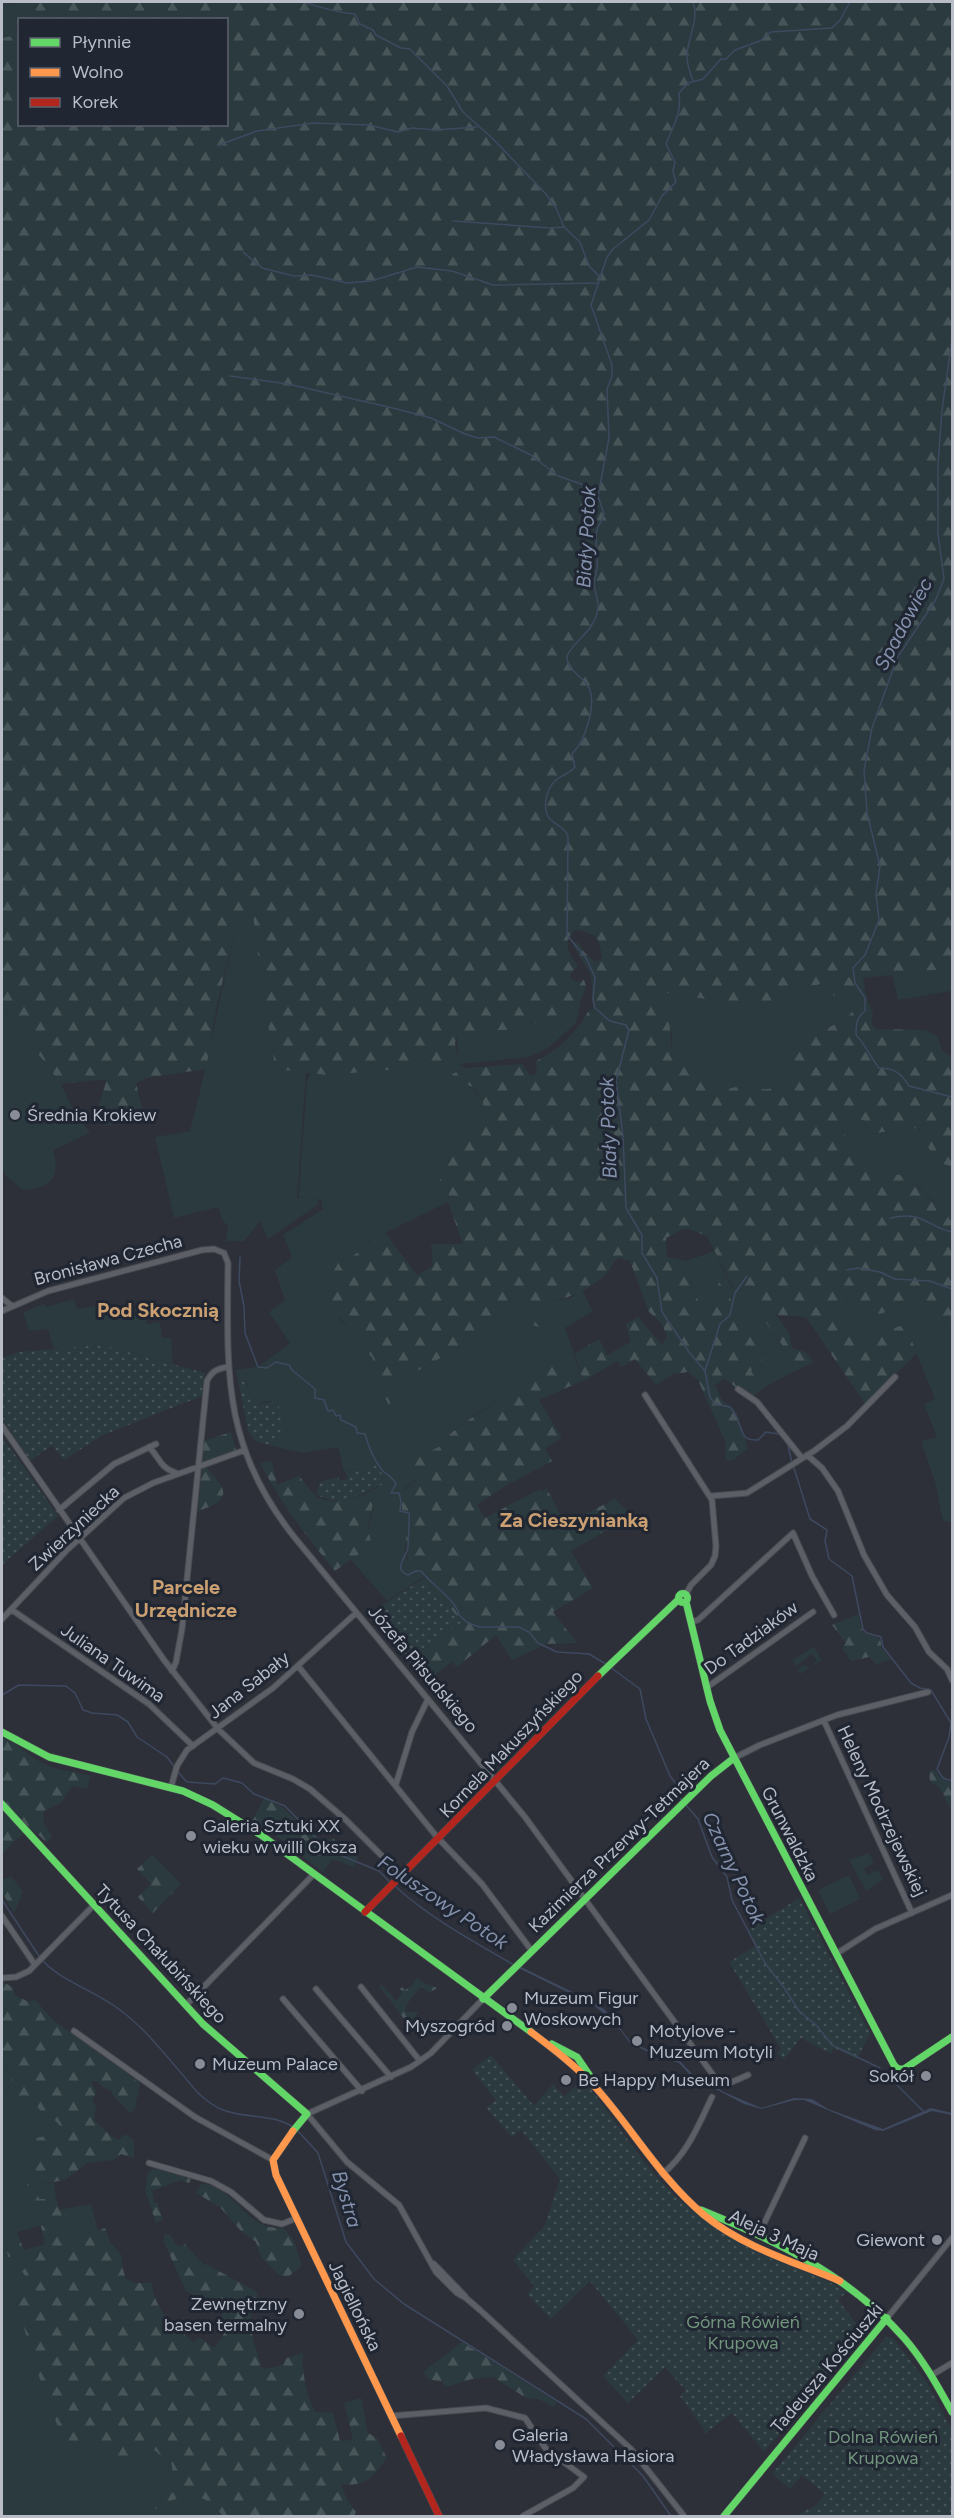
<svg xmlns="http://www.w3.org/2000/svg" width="954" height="2518" font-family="Figtree,sans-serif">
<defs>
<pattern id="forest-firs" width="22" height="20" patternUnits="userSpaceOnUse" patternTransform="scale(1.5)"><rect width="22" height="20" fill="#2b3a3e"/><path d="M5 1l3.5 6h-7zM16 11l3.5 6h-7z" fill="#485558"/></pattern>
<pattern id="park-dots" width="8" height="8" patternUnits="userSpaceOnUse" patternTransform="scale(1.5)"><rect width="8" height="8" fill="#2b3a3e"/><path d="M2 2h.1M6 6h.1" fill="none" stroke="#485558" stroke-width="1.8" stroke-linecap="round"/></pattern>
</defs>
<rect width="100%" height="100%" fill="#2d3038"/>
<path fill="#2b3a3e" d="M2,2L16,5L23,18L20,20L12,36L2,38Z
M239,915H253L263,994L275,1066L284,1070L306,1072L297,1198H303L299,1197V1194L307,1080L311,1073L327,1074L458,1063L457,1036L484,1034L492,1030H517L531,1024L573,1010L581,1000L576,1023L549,1047L529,1057L460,1064L466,1068L452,1074L472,1087L483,1103L482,1112L465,1129L438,1184L449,1191L448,1202L385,1233L344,1262L342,1259L339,1319C356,1334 376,1357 384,1380C386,1385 385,1393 385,1398L403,1379L494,1328L495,1314L521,1289L548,1330L542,1304L570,1298L582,1290L593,1311L565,1328L583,1381L575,1384L568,1370C537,1382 454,1417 441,1446L426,1453L418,1478L398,1494V1502C423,1517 394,1549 411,1564C415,1568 423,1571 428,1574L387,1601L351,1560C365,1549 372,1521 373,1503L364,1494L388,1482L376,1466L344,1472L338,1447L302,1453L272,1446L280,1429L270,1401L253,1405L246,1381L238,1380L236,1370L260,1366L290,1343L269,1312L285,1300L275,1270L292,1257L283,1235L323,1209L321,1200L306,1198L318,1200L319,1204L268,1239L260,1221L244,1241H226L228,1226L222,1220L218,1207L174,1218L155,1137L190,1131C209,1060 221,987 239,915Z
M952,968V1011L950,991L898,1000L892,974Z
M832,982L862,995L865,990L868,1001L851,1005L852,1012C843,1024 831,1023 821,1032C801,1047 798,1087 765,1091C758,1091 750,1087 742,1087C733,1086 725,1094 716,1091C697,1083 690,1058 672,1052V1035L654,998L659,992L726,1002L776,1000L801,988Z
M2,1006L61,1084L72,1107L90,1133L53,1150C61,1178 52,1188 23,1190L5,1175L2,1168Z
M852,1115L864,1121L867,1134L919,1128L924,1141L938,1162L952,1167V1202L948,1197L934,1202C909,1175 906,1172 869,1175L842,1130Z
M714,1251L733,1289L739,1285L783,1346L795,1371L763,1388L751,1371L719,1282L713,1306L704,1308L694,1294L686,1261Z
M74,1299L77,1309L106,1304L110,1318L145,1313L147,1324L160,1322L162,1338H171L173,1364L102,1345L54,1350L48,1329L29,1331L23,1312L44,1304L46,1307Z
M849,1299L883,1313L890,1306L906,1300L926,1312L936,1329L952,1316V1523L943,1521L935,1482L921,1441L937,1437L924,1404L935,1399L905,1325L855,1338L834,1312Z
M814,1647L822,1660L800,1674L798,1670L804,1664L805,1667H811L817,1660L812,1654L796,1666L792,1660Z
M869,1853L874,1863L864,1868L867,1875L878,1870L883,1880L866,1891L849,1860Z
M849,1875L860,1899L830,1914L818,1890Z
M7,2068L12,2078L7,2094L22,2102L35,2103L43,2115L52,2117L60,2126C40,2143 35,2170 27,2195L45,2211L46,2224L17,2232L20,2240L6,2246L8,2257L38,2251L33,2289L12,2308L24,2327L31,2355L65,2446L89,2433L152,2448L172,2465L173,2492L143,2507L189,2494L204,2497L223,2516H2V2070Z
M54,2183L56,2199H39L36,2185Z
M91,2204L98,2230L70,2239L58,2210Z"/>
<path fill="url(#forest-firs)" d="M8,2H952V172L950,175L952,179V968L863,978L865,990L862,995L834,996L831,982L801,988L776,1000L759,1003L726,1002L659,992L654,998L669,1019L672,1052L682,1055L696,1074H708L714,1090C725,1093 730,1086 741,1087C767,1087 766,1096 790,1077L793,1059L806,1045L821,1031L846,1019L852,1012L851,1005L868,1001L873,1014L871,1022L875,1029L925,1030L937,1036L942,1050L952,1058V1167L938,1162L924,1141L919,1128L866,1134L864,1121L852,1115L842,1130L869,1174C906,1172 909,1175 933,1202L948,1197L952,1202V1316L936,1329L926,1312L906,1300L890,1306L884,1313L866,1316L848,1299L834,1312L855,1338L905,1325L917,1353L865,1404L806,1317L776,1315L789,1334L792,1348L805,1352L814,1362L795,1371L783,1346L739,1285L734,1289L707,1236L685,1228L666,1238L667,1257L686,1261L694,1294L704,1308L713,1306L719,1282L746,1322L764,1363L751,1371L763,1388L751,1399L725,1379L715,1385L722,1400L736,1411L748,1448L733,1460H726L725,1441L698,1380L688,1372L673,1374L656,1385L635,1359L621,1367L618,1361L583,1381L575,1353L599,1339L607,1355L631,1342L626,1324L638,1317L662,1345L667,1335L661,1323L649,1312L630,1261L619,1258C611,1264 610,1271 604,1276C587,1292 564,1299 543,1304L549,1331L522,1321L529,1302L521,1289L495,1314L494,1328L403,1379L389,1405C382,1395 385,1382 379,1369C363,1341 340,1320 321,1294L341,1258L344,1262L385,1233L417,1275L433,1266L431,1244H463L448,1202L449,1191L438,1184L465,1129L482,1112L483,1103L473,1087L454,1080L452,1074L466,1068L522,1064L530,1075L537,1074L536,1061C558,1051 578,1031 589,1010L593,1009L591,975L573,946L574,943H579L584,952L595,962L602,958C599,936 597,933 575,930C561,944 569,953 578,966L570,974L571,979L577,982L584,980L586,986L581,1000L573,1010L531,1024L517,1030H492L484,1034L457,1036L455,1043L459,1064L327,1075L284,1070L275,1066L263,994L253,915H239L217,1004L206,1069L146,1078L136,1083L144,1117L105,1126L99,1105L107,1079L61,1084L2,1006V38L12,36L19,23L20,124H226V20L22,19L16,6Z
M551,1358L568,1370L575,1384L539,1400L562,1438L545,1448L552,1461L509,1484L477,1505L485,1518L540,1489L542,1492L547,1489L565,1524L615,1499L632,1515L571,1551L593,1588L553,1612L577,1643L546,1644L512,1660L496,1635L457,1667L451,1662L435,1675L432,1687H428L407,1659L462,1622L424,1578L428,1574L410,1564L408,1560L406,1537L410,1523L406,1511L402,1510V1505L398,1503V1495L396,1492L406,1489L418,1478L410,1469L409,1454L426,1453L441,1446C452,1423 511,1395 535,1382L531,1371Z
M231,1432L236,1450L203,1463V1441Z
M272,1461L277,1485L299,1476L317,1498L341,1503L364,1494L373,1503L368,1529L371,1542L363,1554L357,1555L335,1571C306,1536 281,1503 260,1463Z
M205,1466C226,1489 235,1499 198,1511L202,1468Z
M859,1614C861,1637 864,1631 880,1639L882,1648L891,1660L876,1664L869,1657L851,1661L842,1648L846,1643L832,1625Z
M2,1738C19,1743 30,1759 47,1765C60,1771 76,1772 90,1776L87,1789L72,1786L62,1802L43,1812L44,1824L52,1836L47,1843L32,1829L14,1841L2,1855Z
M935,1770L942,1779L952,1783V1812L940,1788L930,1781L929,1771Z
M264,1798L284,1808L309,1833L325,1841L333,1838L341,1848L358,1857L354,1867L332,1859L323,1872L270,1831L252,1821Z
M152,1855L181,1884L153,1913L138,1897L151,1884L137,1869Z
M11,1876L23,1892L14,1913L2,1892V1877L5,1879Z
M417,1977L424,1983L437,1988L430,1993L423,1988H419L407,2004L405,2012H419L410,2022L411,2028L379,1986L382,1985L397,2001L402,1992L400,1989L402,1987L405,1990L413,1985Z
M2,1982L13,1987L15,1995L29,2002L35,2000L53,2020L140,2083L135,2108L130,2113L114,2097L111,2091L104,2088L97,2081L91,2082L97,2093L92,2099L96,2107L94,2120L110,2135L119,2140L125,2134L134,2140V2158L121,2154L114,2160L87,2163L65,2180L36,2185L39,2199H56L70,2239L105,2228L110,2242L122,2256V2266L126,2279L135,2283H152C155,2312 173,2324 193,2342L199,2337L214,2348L229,2326L219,2322L225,2304L202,2300L186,2291L163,2240L165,2233L170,2235L178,2247L185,2244L205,2266L206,2264L257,2292C259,2307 251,2307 251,2320C250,2336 258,2354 262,2369L283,2365L286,2358L303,2353C302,2374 306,2393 315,2412L333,2413L340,2441L353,2440L344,2403L361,2398L368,2433L377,2438L387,2458C372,2477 367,2487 341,2484L347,2500L356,2512L354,2516H223C193,2481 181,2498 144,2514L143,2507L173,2492L172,2465L153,2449L143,2458L114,2462L90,2434V2443L65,2446L31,2355L24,2327L12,2308L33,2289L22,2271L38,2257V2252L8,2257L6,2246L20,2240L24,2250L45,2244L41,2226L46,2224L45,2211L29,2208L27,2195L29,2161L40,2154L36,2138L50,2135L60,2126L52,2117L43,2115L35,2103L22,2102L14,2106L7,2094L12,2078L7,2068L2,2070Z
M154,2168L191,2179L189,2183L181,2180L152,2191L154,2202L158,2204L163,2220L156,2223L145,2190L148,2173Z
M201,2184C225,2184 238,2209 256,2221C265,2227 274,2228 284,2229L293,2239L302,2266L288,2277L279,2275L261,2257L256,2242L240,2230L220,2207L196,2193Z
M462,2342L557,2402L553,2407L539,2399L526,2398L493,2377L472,2379L446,2387L442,2382L428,2379L423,2372Z"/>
<path fill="url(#park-dots)" d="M102,1345L205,1373L202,1396L103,1435L64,1460L52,1445L30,1461L2,1419V1358L19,1352Z
M238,1380L245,1381L253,1405L275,1402C290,1420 283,1428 272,1446L255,1441L248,1431Z
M2,1436L58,1516L2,1565Z
M376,1466L388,1482L341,1503L316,1495L320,1482L338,1477L339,1481L347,1479L346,1472Z
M424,1578L462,1622L407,1659L370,1613Z
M799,1898L870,2033L857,2059L834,2048L831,2054L801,2038L784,2059L777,2054L781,2049L729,1962L755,1946L748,1930Z
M491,2055L534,2106L553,2084L564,2096L582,2081L584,2084L586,2083C612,2116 636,2154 664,2185C688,2211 721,2232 752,2249C782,2266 817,2273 847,2292L838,2300L863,2332L764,2452L732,2413L706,2433L680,2396L686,2391L665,2367L628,2403L603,2376L638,2340L590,2281L551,2319L527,2294L534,2286L513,2260L545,2225L560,2179L521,2130L512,2137L486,2108L496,2100L472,2070Z
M886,2337L893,2338L928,2384L952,2431V2516H795L815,2506L825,2494L802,2475L790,2489L772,2474Z"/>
<path fill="#3e4960" d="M517,1965L593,2002L605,2010L631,2042L655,2053L680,2061L692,2074L724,2092L761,2108L794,2098L812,2099L828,2109L883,2129L931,2108L952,2113V2115L932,2111L883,2131L875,2130L804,2100H795L761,2109L744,2104L691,2076L679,2063L654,2055L630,2043L613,2021L592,2004L516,1967Z"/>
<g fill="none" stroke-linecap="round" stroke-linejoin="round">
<path stroke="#3e4960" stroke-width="1.5" d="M303,2C321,7 336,13 355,14L360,24L373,30L376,35L401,48L410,49L447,86L463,112L492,138L546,194L556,208L564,227L580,242L589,266L600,277
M693,2C699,19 689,36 687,53C686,64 690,71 693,81
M219,145L257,131L313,123L369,125L398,132L412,128L436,130L477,127
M453,221L550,228L563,227
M243,252L262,268L294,276L312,275L347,283L371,281L417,267L452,271L493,285L599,283
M952,339L942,410L938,464V534L944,579L935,601L897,658L872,728L864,771L867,813L880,866L876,894L879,920L865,955L853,968L855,983L865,998V1011C856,1017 856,1026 856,1035C866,1045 870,1057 879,1068C894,1068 901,1073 909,1086L952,1097
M230,376L288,384L397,409L431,418L465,434L478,438L494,437L531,455L558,476L584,485L597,496
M583,495L597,496
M890,1218C924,1211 924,1225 952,1232
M240,1257L239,1281L244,1306L245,1333L258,1367L267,1368L276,1362L289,1365L292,1370L315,1389V1398L324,1400L328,1411L333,1410L336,1416L340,1415L341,1420L356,1427L357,1433L365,1434C368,1445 374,1460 382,1470C387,1475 393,1477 396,1484L391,1493H399L401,1501L400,1511L409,1513C410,1516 408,1541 408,1547C407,1557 392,1569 408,1575L416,1571H421C431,1584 457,1601 459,1615L468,1623L480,1627H519L529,1632L538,1643L557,1652L589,1654L606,1664
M847,1270L858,1268L880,1272L895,1279L930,1281L952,1289
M705,1371L720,1324L730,1315L735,1293L747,1276
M779,1434L766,1432L758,1440C742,1441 743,1432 738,1421C737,1416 733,1411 730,1407L715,1404L710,1397L705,1371L689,1352L662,1312L657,1278L642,1253V1235L626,1208L623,1136L616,1081L629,1030L626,1025L610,1021L595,1008L593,999L595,977L586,958L567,935L568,836C565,827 557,826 551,820C541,810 546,790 555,781C561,775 569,774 575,767L572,754C585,741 598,703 588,686C582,676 566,669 567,657C569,644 595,633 598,608C599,600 595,593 594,585C594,579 597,573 597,567C599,555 594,542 597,530C598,524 603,521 604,514L598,496L609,438L607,389L612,376V365L591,305L607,257L613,249L649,220L662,196L676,182L673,171L675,162L666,144C673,126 682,114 679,93L688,83L703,79L721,59H726L735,50L760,41L771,32L832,28L840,20L850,2
M788,1445L792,1463
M794,1468L810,1519L827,1530L825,1541L829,1559L852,1576L863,1629L867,1633L881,1637L883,1647L911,1683L920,1688L931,1690L951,1723L949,1737L937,1769L943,1778L952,1781
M610,1667L640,1689L646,1719L670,1776L680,1789L678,1796L682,1801
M2,1695L19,1685L66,1686L75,1693L83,1710L92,1713L117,1715L128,1722L137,1737L167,1757L175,1768
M178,1772L187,1782L215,1784L223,1778L242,1783L254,1794L285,1806L328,1850L379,1871L390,1882
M685,1804L698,1819L712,1857L727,1877L732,1900L765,1963L785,1989L799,2011L817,2026L832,2045L880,2068
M396,1887C430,1918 474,1942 514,1965
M2,1900L39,1956
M42,1960C61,1981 97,1992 120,2010C150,2032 174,2066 199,2094C206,2100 214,2107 223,2110C246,2119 271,2113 293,2127
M894,2082L923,2111
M297,2130L318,2153L346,2242L374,2279L404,2304L586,2419L643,2476L671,2516"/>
<g stroke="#484b51" stroke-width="7">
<path id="street" d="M2,1298L12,1306
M2,1311L48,1291L202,1250L214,1249L224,1253L228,1263C227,1372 222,1447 295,1538L525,1817L716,2079L725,2085L748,2075
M738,1389L757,1402L802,1458
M645,1395L712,1500L716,1546L715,1556L711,1565L691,1585L686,1594
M2,1426L164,1660L219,1730L254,1763L293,1779L310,1789L346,1820L402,1876
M149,1447C161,1459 158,1466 176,1473
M807,1455L822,1468L838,1491L864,1555L887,1595L915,1627L929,1652L947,1669L952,1680
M711,1496L747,1493L814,1451L847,1426L895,1377
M59,1510L114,1464L156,1444
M12,1610L149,1704L193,1746
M2,1619L66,1551L124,1498L153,1483L245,1450
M692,1622L698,1620L793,1533L812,1576L834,1615
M298,1666L437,1837L482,1884L532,1951
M172,1671L176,1662L182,1629L207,1381C212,1371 217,1369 227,1367
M706,1688L813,1612
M824,1721L912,1913
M734,1758L760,1745L837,1715L928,1692
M396,1784L412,1732L428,1699
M171,1787L177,1766L187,1750L273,1688L356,1613
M2,1916L35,1965
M836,1954L875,1929L952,1895
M2,1978L16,1977L29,1971L95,1904
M361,1987L420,2061
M316,1989L391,2077
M283,1999L362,2091
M483,1999L431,2053L411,2067L307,2114L347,2162L399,2205L436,2272L457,2293L466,2298L480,2310L631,2449L684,2516
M186,2005L314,1874
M74,2031L195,2117L273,2160
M149,2163L211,2181L231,2192L264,2220L282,2224L297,2218
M662,2174C687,2155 699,2124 712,2097
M759,2234L805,2138
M434,2264L465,2296
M887,2318L952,2238
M932,2375L952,2363
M391,2416L486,2408L525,2418L546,2449L584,2477L573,2488L523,2516"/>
</g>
<g stroke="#484b51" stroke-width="8">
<path id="fast" d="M678.5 1598a4.5 4.5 0 1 1 9 0a4.5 4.5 0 1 1-9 0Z
M686,1602L710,1701L720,1730L894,2065L898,2069H904L952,2037
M598,1676L679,1599
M2,1732L49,1757L183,1791L213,1805L261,1835L531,2032
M2,1804L203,2024L307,2114L293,2131
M483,1999L711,1776L734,1758
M552,2044L577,2057L592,2079
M701,2210C777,2241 850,2276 905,2339C924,2361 938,2387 952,2412
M724,2516L887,2318"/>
</g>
<g stroke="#484b51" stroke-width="8">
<path id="slow" d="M531,2032C555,2050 577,2067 597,2089C634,2131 661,2179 704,2215C743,2247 794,2262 840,2281
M293,2131L273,2160L276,2175L401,2436"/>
</g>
<g stroke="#484b51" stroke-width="8">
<path id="jam" d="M365,1912L598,1676
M401,2436L439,2516"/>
</g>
<use href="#street" stroke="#5d5f66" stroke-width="5"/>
<use href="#fast" stroke="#63d668" stroke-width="7"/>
<use href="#slow" stroke="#ff974d" stroke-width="7"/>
<use href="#jam" stroke="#b3261e" stroke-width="7"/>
</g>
<g fill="#878c96" stroke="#202632" stroke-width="2">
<circle cx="15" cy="1115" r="6"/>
<circle cx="191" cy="1836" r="6"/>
<circle cx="512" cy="2008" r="6"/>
<circle cx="507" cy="2026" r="6"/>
<circle cx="637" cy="2041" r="6"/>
<circle cx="200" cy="2064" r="6"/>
<circle cx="926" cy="2076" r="6"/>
<circle cx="566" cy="2080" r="6"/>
<circle cx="937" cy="2240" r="6"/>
<circle cx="299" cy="2314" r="6"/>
<circle cx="500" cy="2445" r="6"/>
</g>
<g text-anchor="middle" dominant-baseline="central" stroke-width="6" stroke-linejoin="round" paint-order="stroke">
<g font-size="18" fill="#b8bdc8" stroke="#202632" text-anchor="start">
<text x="27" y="1115">Średnia Krokiew</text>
<text x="203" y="1826">Galeria Sztuki XX<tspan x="203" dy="21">wieku w willi Oksza</tspan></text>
<text x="524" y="1998">Muzeum Figur<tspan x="524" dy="21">Woskowych</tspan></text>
<text x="495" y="2026" text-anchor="end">Myszogród</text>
<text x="649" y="2031">Motylove -<tspan x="649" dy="21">Muzeum Motyli</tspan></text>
<text x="212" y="2064">Muzeum Palace</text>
<text x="914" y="2076" text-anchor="end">Sokół</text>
<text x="578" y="2080">Be Happy Museum</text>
<text x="925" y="2240" text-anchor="end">Giewont</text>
<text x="287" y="2304" text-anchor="end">Zewnętrzny<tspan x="287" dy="21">basen termalny</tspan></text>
<text x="512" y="2435">Galeria<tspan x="512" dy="21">Władysława Hasiora</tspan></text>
</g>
<g font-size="18" fill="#b8bdc8" stroke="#202632">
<text transform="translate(108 1260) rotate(-15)">Bronisława Czecha</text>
<text transform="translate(74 1528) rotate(-43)">Zwierzyniecka</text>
<text transform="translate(751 1638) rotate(-36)">Do Tadziaków</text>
<text transform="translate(113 1663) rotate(35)">Juliana Tuwima</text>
<text transform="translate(423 1669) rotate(50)">Józefa Piłsudskiego</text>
<text transform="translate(249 1685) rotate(-38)">Jana Sabały</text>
<text transform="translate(511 1744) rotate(-46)">Kornela Makuszyńskiego</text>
<text transform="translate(882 1811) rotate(65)">Heleny Modrzejewskiej</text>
<text transform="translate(790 1834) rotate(63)">Grunwaldzka</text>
<text transform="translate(619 1845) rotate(-44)">Kazimierza Przerwy-Tetmajera</text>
<text transform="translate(161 1954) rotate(47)">Tytusa Chałubińskiego</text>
<text transform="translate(774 2235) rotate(25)">Aleja 3 Maja</text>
<text transform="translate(355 2306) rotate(64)">Jagiellońska</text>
<text transform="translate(827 2368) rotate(-50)">Tadeusza Kościuszki</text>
</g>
<g font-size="18" fill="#72967d" stroke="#202632">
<text x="743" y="2322">Górna Rówień<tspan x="743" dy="21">Krupowa</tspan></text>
<text x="883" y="2437">Dolna Rówień<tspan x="883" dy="21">Krupowa</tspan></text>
</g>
<g font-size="20" font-style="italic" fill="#8391ac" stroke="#202632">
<text transform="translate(586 537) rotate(-87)">Biały Potok</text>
<text transform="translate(903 624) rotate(-62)">Spadowiec</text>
<text transform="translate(608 1128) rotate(-92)">Biały Potok</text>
<text transform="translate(734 1868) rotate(65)">Czarny Potok</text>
<text transform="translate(443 1902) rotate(34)">Foluszowy Potok</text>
<text transform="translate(347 2199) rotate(73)">Bystra</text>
</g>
<g font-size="20" font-weight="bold" fill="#ca9f71" stroke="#202632">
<text x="158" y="1310">Pod Skocznią</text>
<text x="574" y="1520">Za Cieszynianką</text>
<text x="186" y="1587">Parcele<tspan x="186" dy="23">Urzędnicze</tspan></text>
</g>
</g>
<rect width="954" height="2518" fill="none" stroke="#b8bdc8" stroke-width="6"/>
<rect x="18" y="18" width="210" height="108" fill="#202632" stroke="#5d626e" stroke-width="1.5"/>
<rect x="30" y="38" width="30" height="9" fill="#63d668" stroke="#5d626e" stroke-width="1.5"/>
<text x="72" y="48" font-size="18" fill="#b8bdc8">Płynnie</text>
<rect x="30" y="68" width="30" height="9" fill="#ff974d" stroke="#5d626e" stroke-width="1.5"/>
<text x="72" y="78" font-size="18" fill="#b8bdc8">Wolno</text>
<rect x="30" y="98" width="30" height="9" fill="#b3261e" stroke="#5d626e" stroke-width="1.5"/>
<text x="72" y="108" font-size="18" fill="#b8bdc8">Korek</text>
</svg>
